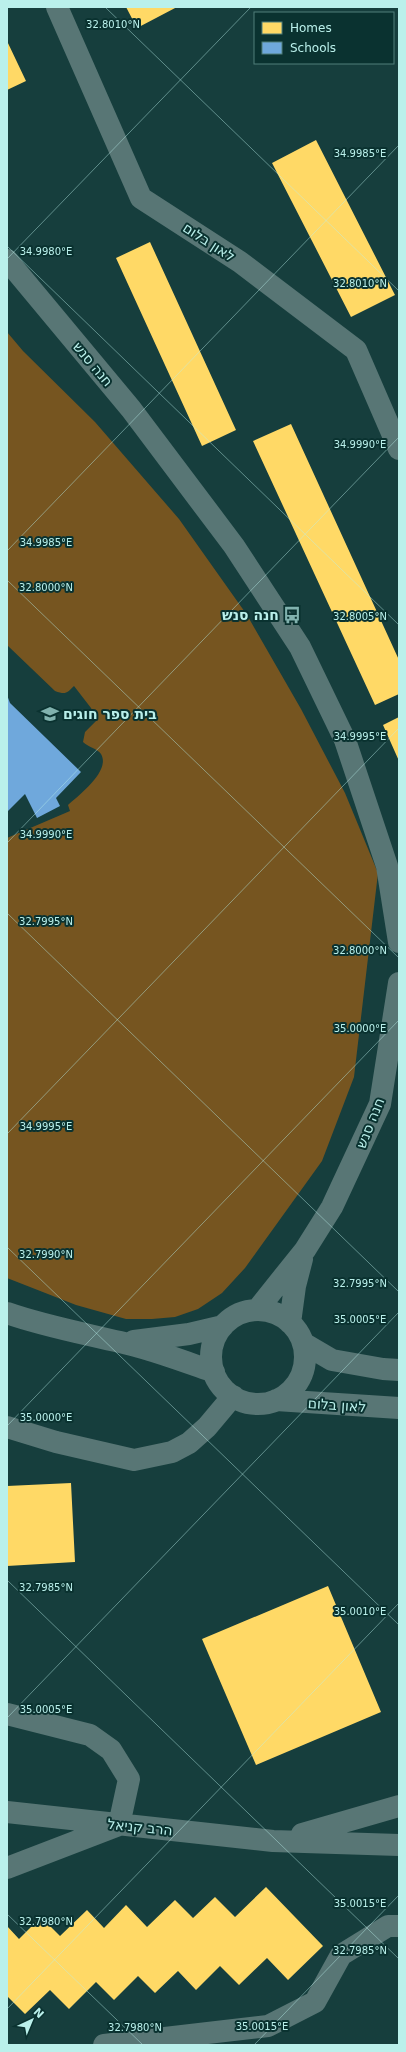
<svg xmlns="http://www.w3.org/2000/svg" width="406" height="2052" font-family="'DejaVu Sans',Heebo,sans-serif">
<rect width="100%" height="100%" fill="#163e3d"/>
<path fill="#765520" d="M7,332L23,351L95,422L179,519L247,615L301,709L345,793L378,873L354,1077L322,1161L245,1268L222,1293L198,1309L175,1317L152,1319H126L76,1305L7,1278V838L70,811L68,805C79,795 111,771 101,754C98,749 88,747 83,742L85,732L97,720L91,708L74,686C67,693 66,695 55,691L7,645Z"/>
<path fill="#ffd966" d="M126,7H177L137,28Z
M7,41L26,81L7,90Z
M316,140L395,295L351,317L272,163Z
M150,242L236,430L202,446L116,258Z
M291,424L399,660V694L375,705L253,441Z
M399,717V761L383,725Z
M71,1483L75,1562L7,1566V1486Z
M328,1586L381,1712L256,1765L202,1639Z
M266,1887L323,1946L288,1980L267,1958L239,1985L220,1966L196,1990L178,1971L155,1993L138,1976L114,2000L96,1982L69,2009L50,1990L25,2014L7,1996V1926L19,1939L41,1917L60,1936L87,1910L104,1928L126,1905L147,1927L175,1900L193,1918L215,1897L235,1917Z"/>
<path fill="#6fa8dc" d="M7,695L10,703L81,772L56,798L60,806L37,818L25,794L7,812Z"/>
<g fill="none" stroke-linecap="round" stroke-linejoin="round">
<path stroke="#587675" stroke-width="22" d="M57,7L141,198L240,262L356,350L399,449
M7,260L131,409L234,546L300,647L345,740L387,866L399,942
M257,1310L305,1250L332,1207L380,1104L399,983
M211 1357a47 47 0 1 1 94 0a47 47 0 1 1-94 0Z
M7,1313C44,1326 82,1333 120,1342C152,1349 183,1361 214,1372
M290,1323L295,1286L302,1259
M134,1341L189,1334L223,1326
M303,1343L332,1360L383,1369L399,1370
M276,1400L399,1408
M7,1427L56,1442L134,1460L172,1452L189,1443L207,1427L233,1396
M7,1714L90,1735L111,1750L129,1779L119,1825L7,1868
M7,1812L273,1841L399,1845
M302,1834L399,1806
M104,2045L268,2026L315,2002L341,1955L388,1926H399"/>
</g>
<path fill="none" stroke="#baf0eb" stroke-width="1" stroke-opacity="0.45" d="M105,7L399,291M7,246L399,625M7,259L251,7M7,551L399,145M7,580L399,958M7,843L399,437M7,913L399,1292M7,1134L399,728M7,1247L399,1625M7,1426L399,1020M7,1580L399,1959M7,1718L399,1312M7,1914L143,2045M7,2009L399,1603M254,2045L399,1895"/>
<defs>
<g id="bus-bare" transform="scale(1.38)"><path d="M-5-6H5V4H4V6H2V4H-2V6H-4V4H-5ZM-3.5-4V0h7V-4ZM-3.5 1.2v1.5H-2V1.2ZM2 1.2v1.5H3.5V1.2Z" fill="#81b2ae" stroke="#0a3230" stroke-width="2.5" paint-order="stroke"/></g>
<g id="school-bare" transform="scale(1.38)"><path d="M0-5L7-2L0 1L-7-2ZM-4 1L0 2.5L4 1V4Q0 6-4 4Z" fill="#81b2ae" stroke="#0a3230" stroke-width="2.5" paint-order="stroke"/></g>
</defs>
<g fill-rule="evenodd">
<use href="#bus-bare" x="292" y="615"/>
<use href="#school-bare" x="50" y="714"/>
</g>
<g text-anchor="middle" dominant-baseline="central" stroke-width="4" stroke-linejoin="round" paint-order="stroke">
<g font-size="14" fill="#baf0eb" stroke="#0a3230">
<text transform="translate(209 242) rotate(33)">לאון בלום</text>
<text transform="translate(93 364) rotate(50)">חנה סנש</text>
<text transform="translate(370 1123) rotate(-68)">חנה סנש</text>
<text transform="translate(337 1405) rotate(4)">לאון בלום</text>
<text transform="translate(140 1827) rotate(6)">הרב קניאל</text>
</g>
<g font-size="14" font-weight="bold" fill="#baf0eb" stroke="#0a3230" text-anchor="end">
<text x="279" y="615">חנה סנש</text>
<text x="63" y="714" text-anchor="start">בית ספר חוגים</text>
</g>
</g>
<g font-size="10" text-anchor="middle" fill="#baf0eb" stroke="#0a3230" stroke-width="4" stroke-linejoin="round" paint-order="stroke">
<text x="113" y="28">32.8010°N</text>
<text x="360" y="157">34.9985°E</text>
<text x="46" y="255">34.9980°E</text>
<text x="360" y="287">32.8010°N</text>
<text x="360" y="448">34.9990°E</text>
<text x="46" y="546">34.9985°E</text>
<text x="46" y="591">32.8000°N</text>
<text x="360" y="620">32.8005°N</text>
<text x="360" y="740">34.9995°E</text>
<text x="46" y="838">34.9990°E</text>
<text x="46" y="925">32.7995°N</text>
<text x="360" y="954">32.8000°N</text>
<text x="360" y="1032">35.0000°E</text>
<text x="46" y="1130">34.9995°E</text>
<text x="46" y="1258">32.7990°N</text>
<text x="360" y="1287">32.7995°N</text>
<text x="360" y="1323">35.0005°E</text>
<text x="46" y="1421">35.0000°E</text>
<text x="46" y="1591">32.7985°N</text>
<text x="360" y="1615">35.0010°E</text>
<text x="46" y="1713">35.0005°E</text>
<text x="360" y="1907">35.0015°E</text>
<text x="46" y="1925">32.7980°N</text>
<text x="360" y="1954">32.7985°N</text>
<text x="262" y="2030">35.0015°E</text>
<text x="135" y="2031">32.7980°N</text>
</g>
<rect width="406" height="2052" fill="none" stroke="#baf0eb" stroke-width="16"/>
<rect x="254" y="12" width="140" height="52" fill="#0a3230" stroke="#507e7b"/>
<rect x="262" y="22" width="20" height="12" fill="#ffd966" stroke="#507e7b"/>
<text x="290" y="32" font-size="12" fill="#baf0eb">Homes</text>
<rect x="262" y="42" width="20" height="12" fill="#6fa8dc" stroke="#507e7b"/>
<text x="290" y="52" font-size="12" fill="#baf0eb">Schools</text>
<g transform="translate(32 2020) rotate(44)" stroke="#0a3230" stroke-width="3" paint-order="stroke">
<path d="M0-3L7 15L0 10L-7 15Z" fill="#baf0eb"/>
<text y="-6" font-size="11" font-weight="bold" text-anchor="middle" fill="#baf0eb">N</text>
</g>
</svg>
